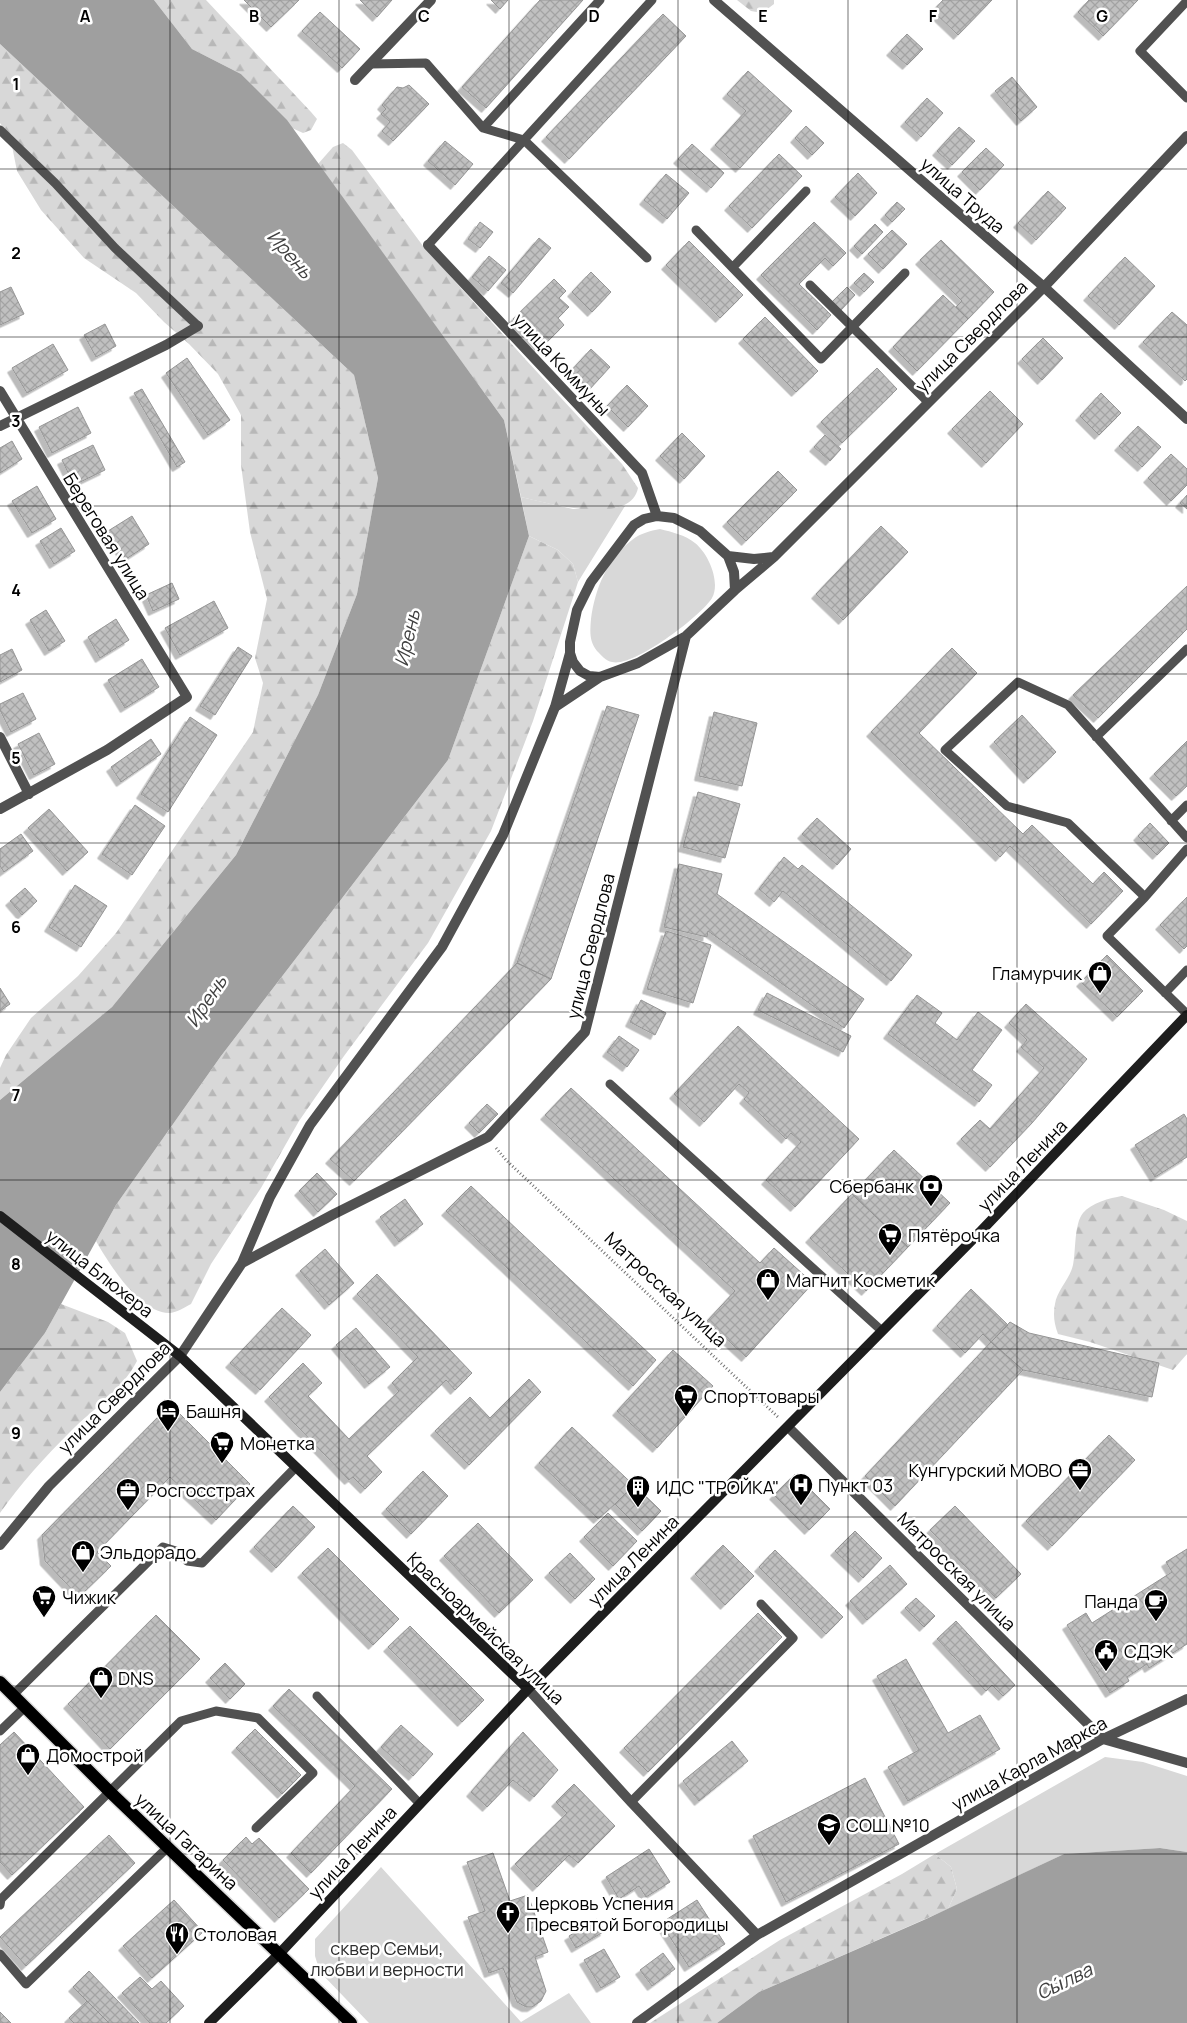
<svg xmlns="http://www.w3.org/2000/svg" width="1187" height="2023" font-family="Manrope,sans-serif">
<defs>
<pattern id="forest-firs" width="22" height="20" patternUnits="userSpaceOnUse" patternTransform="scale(1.25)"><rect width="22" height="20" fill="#d8d8d8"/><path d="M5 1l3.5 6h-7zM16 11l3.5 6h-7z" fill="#b8b8b8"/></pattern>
<pattern id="building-cross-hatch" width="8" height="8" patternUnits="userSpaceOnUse" patternTransform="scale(1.25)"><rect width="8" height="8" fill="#c0c0c0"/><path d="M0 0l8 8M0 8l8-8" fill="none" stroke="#a3a3a3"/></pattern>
<filter id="shadow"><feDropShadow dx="-4.5" dy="4.5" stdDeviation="0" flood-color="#0004"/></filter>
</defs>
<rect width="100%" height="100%" fill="#fff"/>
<path fill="#d8d8d8" d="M521,497L573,509H605L625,506L578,582L573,564L558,550L529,536Z
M660,529C672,532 685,535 695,543C708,553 721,582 712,598C701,616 633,668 612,662C606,661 601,655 597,651C589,641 590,631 591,619C595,589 607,559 632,540C641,533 650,531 660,529Z
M1105,1757L1143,1762L1187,1776V1852L1160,1848L1064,1854L948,1909L957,1889L951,1867L935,1854Z
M381,1867L521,2022L569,1993L591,2023H369L320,1972L315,1956V1939Z"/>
<path fill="url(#forest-firs)" d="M154,0H206L311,112L317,119L311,130L303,133L292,128L241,74L192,49Z
M737,0H774V4L762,13L751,11Z
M0,44L354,375L378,478L357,594L318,695L236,855L112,1007L0,1100V1068L6,1055L31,1018L78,976L116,933L253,732L263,683L255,658L267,599L250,532L241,465V415L218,374L189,344L164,322L136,293L84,258L41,210L17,171L10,136L0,123Z
M343,143L352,150L423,246L526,360L622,464L638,488C630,527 547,503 521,497L504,420L318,164L333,147Z
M529,536L558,550L573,564L578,582L533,721L491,831L428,943L344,1056L299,1121L261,1188L211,1264L191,1304C185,1307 176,1313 169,1313C140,1313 109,1264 96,1241L116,1205L221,1056L448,760Z
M1122,1196L1164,1210L1187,1221V1354L1173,1370L1090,1342L1058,1334C1054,1323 1053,1315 1055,1304C1057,1290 1070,1279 1073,1265C1076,1250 1074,1224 1083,1213C1091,1203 1110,1198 1122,1196Z
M61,1304L108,1322L125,1333L137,1361C122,1390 94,1408 71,1431C45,1457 21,1483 0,1513V1392L45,1333Z
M935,1854L951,1867L957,1889L948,1909L759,1992L717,2023H650L780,1940L902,1874Z"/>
<path fill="#9f9f9f" d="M0,0H154L192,49L241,74L287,120L504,420L529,536L448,760L221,1056L116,1205L45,1333L0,1392V1100L112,1007L236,855L318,695L357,594L378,478L354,375L0,44Z
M1160,1848L1187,1852V2023H717L759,1992L926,1919L1064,1854Z"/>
<path fill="url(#building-cross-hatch)" stroke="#959595" filter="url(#shadow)" d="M244,0H299L271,27Z
M360,0H392L377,17Z
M491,0H508L500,9Z
M540,0H583L486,108L462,87Z
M943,0H992L958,35L933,11Z
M1089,0H1138L1103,36L1078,12Z
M320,12L360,49L342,68L302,31Z
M663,14L686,36L569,159L546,137Z
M907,34L923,49L907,65L891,51Z
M748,71L792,111L740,168L715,145L746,111L727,94Z
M1012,77L1037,107L1021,121L995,91Z
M409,85L429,104L393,141L382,131L390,122L381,114L386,109L382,105L397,87L403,88Z
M927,98L943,113L921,137L905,122Z
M806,126L824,143L812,155L795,138Z
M959,127L975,141L952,165L937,151Z
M445,141L473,164L455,185L428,161Z
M692,144L724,173L711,188L678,159Z
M986,148L1004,165L980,190L962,172Z
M779,154L802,176L752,228L729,206Z
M858,173L877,193L855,216L835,197Z
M666,174L689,193L667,219L644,200Z
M1048,191L1066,208L1036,240L1018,223Z
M897,202L905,209L892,222L885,215Z
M480,222L493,232L480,248L468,239Z
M814,222L846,253L833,266L825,258L799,284L831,315L817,330L761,275Z
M875,224L883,232L862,254L854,246Z
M892,230L907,244L883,269L868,254Z
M539,238L551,248L513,293L501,283Z
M941,240L994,292L968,319L956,307L962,301L920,260Z
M689,241L743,295L720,318L666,265Z
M489,256L506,270L488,291L472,277Z
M1125,257L1155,286L1119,325L1088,296Z
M591,272L611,292L592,312L572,292Z
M864,273L874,282L864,292L854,283Z
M554,279L566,291L559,298L569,307L558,318L564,325L541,348L513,319Z
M11,287L24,314L0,325V292Z
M847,287L855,295L841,310L832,302Z
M943,295L968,319L917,371L893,347Z
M1172,312L1187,325V379L1185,381L1143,342Z
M765,317L818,371L796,392L743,339Z
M105,324L116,346L96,357L84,335Z
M1043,338L1063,358L1042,380L1022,359Z
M53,344L68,370L27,393L12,368Z
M591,349L610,367L588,391L569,373Z
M187,358L230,420L208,435L166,373Z
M877,368L897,389L842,443L821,422Z
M627,385L648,406L628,427L607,406Z
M142,389L185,462L177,467L134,393Z
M990,391L1023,424L986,463L952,429Z
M1101,393L1121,413L1099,435L1080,416Z
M78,407L91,433L52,453L39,427Z
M1138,426L1161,447L1142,467L1119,446Z
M682,433L705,456L684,479L660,456Z
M825,435L841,449L830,461L814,447Z
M12,441L22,459L0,473V448Z
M93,445L105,470L74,485L62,460Z
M1171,454L1187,469V485L1171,501L1148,478Z
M778,471L797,490L746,541L727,522Z
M37,486L56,519L32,533L12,501Z
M1187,495V509L1180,503Z
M132,516L149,544L126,559L108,531Z
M881,526L908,552L843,620L816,594Z
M61,528L75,551L54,564L40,541Z
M172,583L179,599L153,611L146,595Z
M1187,586V629L1098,718L1073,695Z
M214,601L228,628L180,655L165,628Z
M46,610L65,641L49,651L30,620Z
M116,619L129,640L100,658L88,637Z
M238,647L252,656L215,715L200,706Z
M952,648L977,673L919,733L1023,834L1032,825L1093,884L1104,872L1123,891L1091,924L1010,846L1000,857L871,732Z
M12,649L22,670L0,682V655Z
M142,659L159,687L125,708L108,680Z
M23,693L36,719L11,732L0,710V704Z
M607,706L639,715L551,979L517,963Z
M714,712L757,723L742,786L699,776Z
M1022,715L1056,752L1028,779L994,742Z
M190,717L217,735L168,812L141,794Z
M39,733L55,764L34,775L18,744Z
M151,739L161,754L121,782L111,767Z
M1187,741V786L1176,796L1154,774Z
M698,792L740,804L725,858L683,847Z
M135,805L165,826L132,875L102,854Z
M49,809L88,852L67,871L28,828Z
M817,818L851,849L837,865L802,834Z
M1150,823L1169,843L1157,855L1138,836Z
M21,834L33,851L4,872L0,866V849Z
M784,857L798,869L802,865L912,955L891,981L783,891L774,902L759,889Z
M679,864L722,874L717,894L864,999L844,1028L708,931L707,937L664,927Z
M75,885L107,906L81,947L49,927Z
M25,888L37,901L22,915L10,901Z
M1187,897V946L1184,949L1160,925Z
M666,931L711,945L693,1003L647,989Z
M1107,955L1143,991L1117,1017L1081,982Z
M517,963L551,979L354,1181L330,1159Z
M0,988L10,1004L0,1011Z
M767,993L851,1036L843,1052L758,1010Z
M917,995L942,1013L935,1023L957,1040L978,1012L1002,1030L972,1070L992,1085L979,1102L888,1034Z
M641,1000L666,1013L655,1035L630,1022Z
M1026,1004L1087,1059L1032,1123L990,1167L961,1139L980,1120L990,1129L1044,1068L1021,1047L1027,1040L1009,1023Z
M738,1026L859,1139L795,1207L766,1180L801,1142L791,1133L786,1139L744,1099L749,1093L739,1084L704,1122L674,1094Z
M619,1036L639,1050L627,1067L607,1052Z
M571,1088L760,1263L774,1248L813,1283L746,1357L707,1321L735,1291L545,1115Z
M487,1104L498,1114L479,1133L469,1123Z
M1184,1114L1187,1119V1157L1155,1177L1135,1145Z
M894,1150L950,1203L908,1247L852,1194Z
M317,1173L337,1194L318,1212L299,1191Z
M471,1186L656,1360L633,1386L446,1211Z
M852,1194L908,1247L866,1291L810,1238Z
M405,1199L423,1224L399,1242L380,1217Z
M325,1249L354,1283L329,1305L300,1271Z
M377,1274L472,1373L455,1390L446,1380L367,1456L382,1472L365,1489L353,1477L349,1480L269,1397L303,1363L322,1383L308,1396L349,1439L399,1391L392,1383L418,1357L357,1294Z
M971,1289L1008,1325L991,1342L983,1334L965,1353L937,1326Z
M282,1308L311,1335L260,1390L230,1363Z
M1010,1322L1029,1333L1159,1363L1152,1397L1023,1370L991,1342Z
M356,1328L390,1367L369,1384L336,1345Z
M991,1342L1023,1370L895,1506L865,1476Z
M673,1350L713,1386L657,1448L617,1411Z
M529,1379L541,1392L469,1465L435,1431L470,1397L490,1418Z
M177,1411L250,1484L216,1520L170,1477L97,1552L111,1566L79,1597L45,1561L42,1535L163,1412Z
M572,1427L661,1511L642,1531L615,1504L598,1519L539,1463Z
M1109,1435L1135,1460L1052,1546L1026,1521Z
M423,1471L448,1496L411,1534L386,1509Z
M795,1474L830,1509L809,1530L774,1495Z
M634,1485L661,1511L642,1531L615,1504Z
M293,1506L315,1527L276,1568L254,1547Z
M955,1506L1021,1574L996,1598L930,1530Z
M608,1513L637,1541L613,1566L584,1537Z
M478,1523L533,1580L499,1613L444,1556Z
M855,1531L882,1558L863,1578L835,1551Z
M723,1545L754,1576L725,1605L695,1574Z
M328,1548L399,1619L373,1645L302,1573Z
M1187,1549V1644L1149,1668L1147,1664L1127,1677L1129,1681L1110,1693L1067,1625L1086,1613L1092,1623L1172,1572L1166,1562Z
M775,1550L843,1617L826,1634L759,1567Z
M570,1553L595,1579L575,1599L549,1573Z
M890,1565L907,1584L867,1620L850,1601Z
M916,1598L935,1616L924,1627L905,1608Z
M758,1613L782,1637L648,1772L624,1748Z
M156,1615L200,1659L110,1749L68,1704Z
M956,1621L1015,1685L1003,1696L992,1685L986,1691L937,1639Z
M410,1626L484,1700L462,1722L388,1647Z
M906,1659L948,1733L980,1715L1000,1749L908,1801L888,1767L919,1750L877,1676Z
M225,1663L245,1684L230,1699L210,1678Z
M289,1689L392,1789L311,1873L291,1853L355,1786L273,1706Z
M401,1725L433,1754L413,1776L381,1747Z
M255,1729L301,1775L282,1794L236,1748Z
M14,1732L84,1807L12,1875L0,1862V1745Z
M523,1732L558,1770L534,1797L513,1780L487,1807L471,1792Z
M732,1741L748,1761L699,1801L683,1781Z
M865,1778L899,1844L786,1902L753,1836Z
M574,1784L615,1826L578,1863L569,1855L537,1887L515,1864L567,1813L556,1802Z
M109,1835L135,1863L26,1966L0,1937Z
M246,1837L252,1844L259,1838L309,1889L279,1918L223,1860Z
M649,1849L670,1882L646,1897L639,1886L619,1899L606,1877Z
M493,1853L510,1901L528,1895L548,1952L535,1957L546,1991L541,2001L532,2007H526L517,2002L503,1968L489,1973L468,1917L485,1911L467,1862Z
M174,1900L203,1932L152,1978L123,1946Z
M697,1900L725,1944L689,1967L661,1923Z
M597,1919L605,1931L576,1948L569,1936Z
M604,1949L620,1977L601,1988L584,1960Z
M663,1953L675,1969L652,1986L640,1970Z
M89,1971L139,2023H109L73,1987Z
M140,1977L152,1989L161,1981L184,2006L166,2023H150L122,1993Z
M87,2001L109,2023H74L69,2018Z
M0,2012L11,2023H0Z"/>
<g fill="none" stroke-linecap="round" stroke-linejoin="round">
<g stroke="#dbdbdb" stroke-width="15">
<path id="primary" d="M0,1682L110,1792L351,2023"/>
</g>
<path stroke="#737373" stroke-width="3" stroke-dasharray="1 2.5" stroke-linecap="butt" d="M496,1148L506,1160L779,1418"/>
<path stroke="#515151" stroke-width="9" d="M1187,1L1140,51L1187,98
M370,64L426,63L483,128L524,140L647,258
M483,128L600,0
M0,130L55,183L115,248L198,326
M696,230L821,359L905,273
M428,245L652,0
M733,267L806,191
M810,285L928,402
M1096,737L1187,649
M1171,821L1187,805
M1187,838L1068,705L1018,682L945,750L1007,806L1068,823L1145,897L1107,936L1187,1014
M1145,897L1187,849
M1165,993L1187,970
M610,1084L882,1331
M13,1695L163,1547L176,1551L187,1561L202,1563L296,1467
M317,1696L420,1804
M0,1731L25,1707
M631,1802L793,1638L761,1604
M0,1905L1,1899L181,1721L216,1711L258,1718L313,1773L256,1828
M0,1954L26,1984L168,1847"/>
<path stroke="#515151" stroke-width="10" d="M714,0L1044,287L1187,419
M355,80L431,0
M428,245L642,473L657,516
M0,391L187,697L107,750L0,809
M0,426L166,345L198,326
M657,516L674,518L700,531L728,556L734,572L735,590L686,636L638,663L600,677L589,676L580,671L573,662L570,653V642L577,610L591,582L634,525L644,519Z
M728,556L754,559L773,557
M735,590L774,557L1044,287L1187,136
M555,707L600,677
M0,737L29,794
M242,1263L334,1214L488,1137L585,1032L686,636
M788,1427L1103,1739L1187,1763
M0,1545L49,1486L180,1356L242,1263L270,1197L310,1125L442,947L503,835L555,707L570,653
M528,1689L631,1802L757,1935
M637,2023L757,1935L1103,1739L1187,1699"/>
<path stroke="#1e1e1e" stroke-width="10" d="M0,1216L180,1356L528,1689
M209,2023L280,1953L528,1689L981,1231L1187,1015"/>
<use href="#primary" stroke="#000" stroke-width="12"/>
</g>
<path fill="none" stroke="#000" stroke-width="1" stroke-opacity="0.55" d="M170,0V2023M339,0V2023M509,0V2023M678,0V2023M848,0V2023M1017,0V2023M0,169H1187M0,337H1187M0,506H1187M0,674H1187M0,843H1187M0,1012H1187M0,1180H1187M0,1349H1187M0,1517H1187M0,1686H1187M0,1854H1187"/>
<defs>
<g id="shop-pin" transform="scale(1.25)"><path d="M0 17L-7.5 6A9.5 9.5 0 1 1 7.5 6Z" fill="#000" stroke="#fff"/><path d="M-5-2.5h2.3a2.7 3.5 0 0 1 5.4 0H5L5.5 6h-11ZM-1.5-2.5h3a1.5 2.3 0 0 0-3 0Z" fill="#fff"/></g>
<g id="bank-pin" transform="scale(1.25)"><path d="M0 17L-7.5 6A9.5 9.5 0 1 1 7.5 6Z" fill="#000" stroke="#fff"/><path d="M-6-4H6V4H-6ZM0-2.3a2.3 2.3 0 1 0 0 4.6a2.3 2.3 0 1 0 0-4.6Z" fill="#fff"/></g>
<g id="supermarket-pin" transform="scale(1.25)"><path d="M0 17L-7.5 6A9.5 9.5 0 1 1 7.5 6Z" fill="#000" stroke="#fff"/><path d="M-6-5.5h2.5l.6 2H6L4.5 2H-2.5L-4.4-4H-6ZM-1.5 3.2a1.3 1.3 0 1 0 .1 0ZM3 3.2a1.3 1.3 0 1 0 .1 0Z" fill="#fff"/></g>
<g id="hotel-pin" transform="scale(1.25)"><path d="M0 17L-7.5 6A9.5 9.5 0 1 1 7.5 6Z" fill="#000" stroke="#fff"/><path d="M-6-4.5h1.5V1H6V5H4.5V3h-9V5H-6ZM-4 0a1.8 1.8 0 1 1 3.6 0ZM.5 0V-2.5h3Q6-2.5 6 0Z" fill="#fff"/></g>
<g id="office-pin" transform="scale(1.25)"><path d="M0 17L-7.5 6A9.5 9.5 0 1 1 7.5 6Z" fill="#000" stroke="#fff"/><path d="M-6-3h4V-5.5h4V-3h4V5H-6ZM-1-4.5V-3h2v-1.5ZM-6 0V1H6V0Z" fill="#fff"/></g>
<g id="hospital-pin" transform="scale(1.25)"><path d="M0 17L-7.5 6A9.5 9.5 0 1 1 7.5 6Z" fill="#000" stroke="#fff"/><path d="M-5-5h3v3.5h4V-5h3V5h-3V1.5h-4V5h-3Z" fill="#fff"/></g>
<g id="building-pin" transform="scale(1.25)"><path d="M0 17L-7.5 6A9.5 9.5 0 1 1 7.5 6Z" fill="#000" stroke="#fff"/><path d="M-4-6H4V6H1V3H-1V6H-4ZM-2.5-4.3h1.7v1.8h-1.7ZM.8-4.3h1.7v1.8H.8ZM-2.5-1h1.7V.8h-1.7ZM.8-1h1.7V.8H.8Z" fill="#fff"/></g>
<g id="cafe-pin" transform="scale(1.25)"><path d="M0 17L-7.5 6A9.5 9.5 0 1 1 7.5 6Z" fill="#000" stroke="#fff"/><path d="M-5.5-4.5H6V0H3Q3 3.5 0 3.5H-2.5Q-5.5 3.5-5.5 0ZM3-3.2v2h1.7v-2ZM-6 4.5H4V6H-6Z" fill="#fff"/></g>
<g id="civic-pin" transform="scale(1.25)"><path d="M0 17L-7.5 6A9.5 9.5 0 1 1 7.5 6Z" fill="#000" stroke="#fff"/><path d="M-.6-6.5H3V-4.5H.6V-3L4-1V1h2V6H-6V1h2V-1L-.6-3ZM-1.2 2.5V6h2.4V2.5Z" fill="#fff"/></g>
<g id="school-pin" transform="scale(1.25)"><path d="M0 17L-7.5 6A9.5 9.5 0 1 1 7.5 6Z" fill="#000" stroke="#fff"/><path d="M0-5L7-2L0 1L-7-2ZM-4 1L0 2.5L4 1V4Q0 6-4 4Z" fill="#fff"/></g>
<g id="church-pin" transform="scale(1.25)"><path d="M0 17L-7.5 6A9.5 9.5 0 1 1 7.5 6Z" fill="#000" stroke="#fff"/><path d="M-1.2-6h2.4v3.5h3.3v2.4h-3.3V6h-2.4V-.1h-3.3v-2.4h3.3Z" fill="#fff"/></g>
<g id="restaurant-pin" transform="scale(1.25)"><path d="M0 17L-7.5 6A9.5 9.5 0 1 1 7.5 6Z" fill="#000" stroke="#fff"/><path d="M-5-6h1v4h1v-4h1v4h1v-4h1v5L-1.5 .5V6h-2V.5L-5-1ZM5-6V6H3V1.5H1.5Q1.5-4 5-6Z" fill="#fff"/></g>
</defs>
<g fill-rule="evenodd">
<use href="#shop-pin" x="1100" y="973"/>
<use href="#bank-pin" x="931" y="1186"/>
<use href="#supermarket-pin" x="890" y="1235"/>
<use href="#shop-pin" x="768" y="1280"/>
<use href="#supermarket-pin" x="686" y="1396"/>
<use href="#hotel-pin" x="168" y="1411"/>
<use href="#supermarket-pin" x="222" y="1443"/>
<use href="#office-pin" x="1080" y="1470"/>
<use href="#hospital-pin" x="801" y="1485"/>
<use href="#building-pin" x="638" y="1487"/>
<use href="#office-pin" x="128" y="1490"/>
<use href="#shop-pin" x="83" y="1552"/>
<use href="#supermarket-pin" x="44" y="1597"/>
<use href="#cafe-pin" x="1156" y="1601"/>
<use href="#civic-pin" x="1106" y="1651"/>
<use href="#shop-pin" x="101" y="1678"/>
<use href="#shop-pin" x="28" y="1755"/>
<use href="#school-pin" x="829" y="1825"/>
<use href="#church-pin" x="508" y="1913"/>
<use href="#restaurant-pin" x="177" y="1934"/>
</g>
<g text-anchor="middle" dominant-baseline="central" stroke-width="5" stroke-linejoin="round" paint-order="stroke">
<g font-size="18" fill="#000" stroke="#fff">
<text transform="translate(963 195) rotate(41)">улица Труда</text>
<text transform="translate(971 336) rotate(-45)">улица Свердлова</text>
<text transform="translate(562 364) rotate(47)">улица Коммуны</text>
<text transform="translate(107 536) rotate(58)">Береговая улица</text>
<text transform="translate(590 946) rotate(-76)">улица Свердлова</text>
<text transform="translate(1022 1165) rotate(-46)">улица Ленина</text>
<text transform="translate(100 1273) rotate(38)">улица Блюхера</text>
<text transform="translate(666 1289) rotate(43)">Матросская улица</text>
<text transform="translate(114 1397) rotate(-45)">улица Свердлова</text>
<text transform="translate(633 1560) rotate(-45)">улица Ленина</text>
<text transform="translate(957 1571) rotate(45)">Матросская улица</text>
<text transform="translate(486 1628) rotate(44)">Красноармейская улица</text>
<text transform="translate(1029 1763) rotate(-29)">улица Карла Маркса</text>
<text transform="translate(187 1841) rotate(43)">улица Гагарина</text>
<text transform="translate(352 1852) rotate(-47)">улица Ленина</text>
</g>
<g font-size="18" fill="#000" stroke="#fff" text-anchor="start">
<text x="1082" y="973" text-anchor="end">Гламурчик</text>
<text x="914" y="1186" text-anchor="end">Сбербанк</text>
<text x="908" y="1235">Пятёрочка</text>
<text x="786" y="1280">Магнит Косметик</text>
<text x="704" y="1396">Спорттовары</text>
<text x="186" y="1411">Башня</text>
<text x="240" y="1443">Монетка</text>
<text x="1062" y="1470" text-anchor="end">Кунгурский МОВО</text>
<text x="818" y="1485">Пункт 03</text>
<text x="656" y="1487">ИДС "ТРОЙКА"</text>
<text x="146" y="1490">Росгосстрах</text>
<text x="100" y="1552">Эльдорадо</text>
<text x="62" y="1597">Чижик</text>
<text x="1138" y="1601" text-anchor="end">Панда</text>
<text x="1124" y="1651">СДЭК</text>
<text x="118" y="1678">DNS</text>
<text x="46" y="1755">Домострой</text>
<text x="846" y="1825">СОШ №10</text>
<text x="526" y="1903">Церковь Успения<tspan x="526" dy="21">Пресвятой Богородицы</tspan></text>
<text x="194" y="1934">Столовая</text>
</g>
<g font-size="18" fill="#2f2f2f" stroke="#fff">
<text x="387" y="1948">сквер Семьи,<tspan x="387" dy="21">любви и верности</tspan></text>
</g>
<g font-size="19" font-style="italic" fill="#404040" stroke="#fff">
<text transform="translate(290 254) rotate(49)">Ирень</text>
<text transform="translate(407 638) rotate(-77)">Ирень</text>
<text transform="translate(206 1001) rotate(-56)">Ирень</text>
<text transform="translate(1064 1981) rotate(-26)">Сы́лва</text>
</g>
</g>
<g font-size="16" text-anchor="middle" font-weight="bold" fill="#000" stroke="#fff" stroke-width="5" stroke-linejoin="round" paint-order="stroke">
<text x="85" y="22">A</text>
<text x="254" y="22">B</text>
<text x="424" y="22">C</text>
<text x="594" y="22">D</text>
<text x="763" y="22">E</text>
<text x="933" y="22">F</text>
<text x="1102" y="22">G</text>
<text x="16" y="90">1</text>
<text x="16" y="259">2</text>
<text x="16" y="427">3</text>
<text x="16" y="596">4</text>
<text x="16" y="764">5</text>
<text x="16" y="933">6</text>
<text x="16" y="1101">7</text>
<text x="16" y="1270">8</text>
<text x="16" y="1439">9</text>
</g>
</svg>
